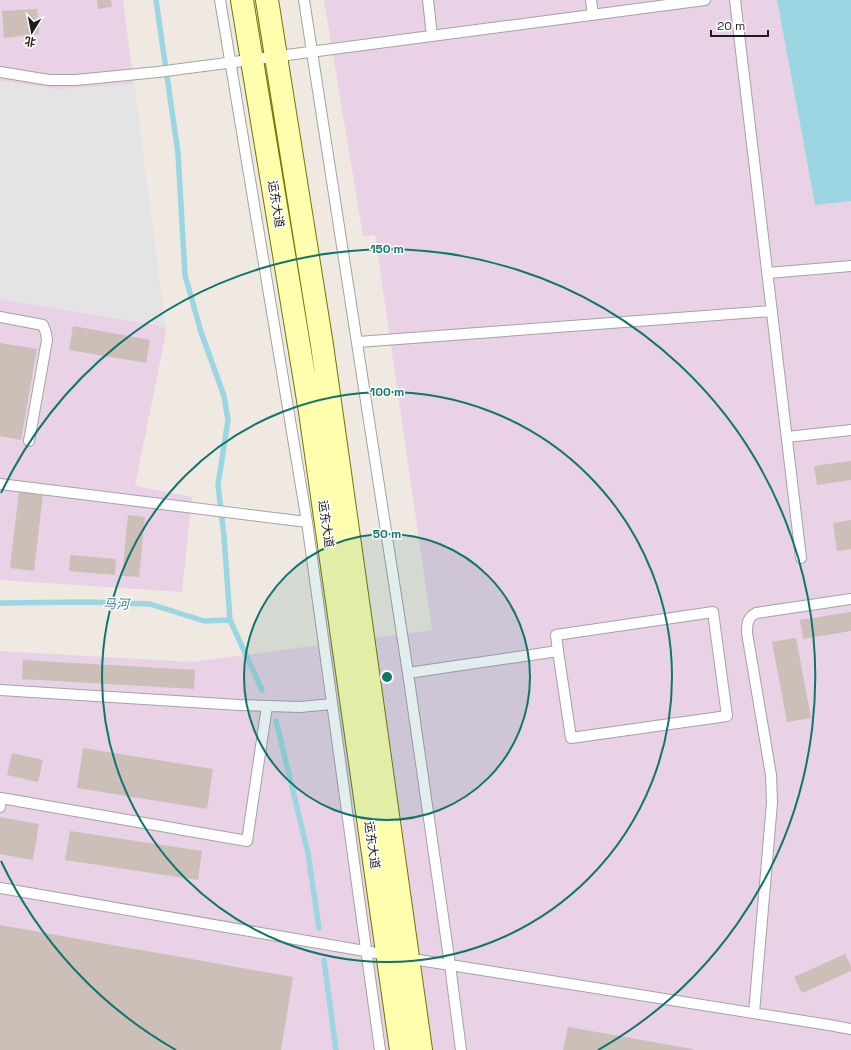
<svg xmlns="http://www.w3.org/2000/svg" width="851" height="1050" font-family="'Space Grotesk','Noto Sans SC',sans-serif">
<rect width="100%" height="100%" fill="#efe9e1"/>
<path fill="#e9d2e6" d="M0,0H123L166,332L135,486L192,497L182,592L0,580Z
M324,0H777L815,205L851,201V1050H0V651L192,662L432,630L375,235L363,236Z"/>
<path fill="#e4e4e4" d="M0,81L58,89L134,84L165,327L0,299Z"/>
<path fill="#9cd6e2" d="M777,0H851V201L815,205Z"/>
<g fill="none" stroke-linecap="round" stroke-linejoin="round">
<path stroke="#9cd6e2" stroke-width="5.5" d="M156,0L178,153L185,275L201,332L224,396L228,420L218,485L224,536L230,620L262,690
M0,603L86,602L150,604L204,621L230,620
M276,721L308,853L319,928
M324,960L336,1050"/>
</g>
<path fill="#cbbfb7" d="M97,0H111L112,7L98,9Z
M37,9L39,34L4,38L2,11Z
M73,326L150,340L146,363L69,350Z
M0,343L37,349L21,440L0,436Z
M851,461V480L817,485L814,466Z
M19,491L43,494L34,571L10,568Z
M128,515L145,517L139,577L122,576Z
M851,520V549L837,551L833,523Z
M70,555L116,559L115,575L69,571Z
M851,612V631L803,639L800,620Z
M796,638L811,718L787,722L772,642Z
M23,660L195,670L194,689L22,679Z
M83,748L213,769L207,809L77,788Z
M12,753L43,760L38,782L7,775Z
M0,817L39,824L33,860L0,854Z
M70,831L202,851L198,880L65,860Z
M0,925L293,977L281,1050H0Z
M845,954L851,966V971L802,993L794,977Z
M568,1027L693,1049V1050H563Z"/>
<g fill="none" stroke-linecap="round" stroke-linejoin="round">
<g stroke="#a3a3a3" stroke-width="12">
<path id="lane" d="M220,0L307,522L380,1050
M304,0L408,673L450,965L461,1050
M428,0L432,36
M591,0L593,15
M735,0L801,558
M0,72L49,80H76L158,72L705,0
M768,273L851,266
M0,317L43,325L46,333L47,340L29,441
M358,342L772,311
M787,437L851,430
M0,484L307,522
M408,673L558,651L571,738L727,716L713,612L556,635L558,651
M0,690L239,705L300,707L332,704
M0,807L1,798L247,841L267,706
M0,888L388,955
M406,958L829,1025L851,1029
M754,1013L772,803L771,775L747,633C747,624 747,618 756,613L851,599"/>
</g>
<g stroke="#717700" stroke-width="24">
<path id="secondary" d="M242,0L310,412L401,1050
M267,0L322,345L421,1050"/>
</g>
<use href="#lane" stroke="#fff" stroke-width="10"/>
<use href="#secondary" stroke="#fffeaf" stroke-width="22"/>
</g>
<circle cx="387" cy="677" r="143" fill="#0f766e" fill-opacity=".12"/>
<g fill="none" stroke="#0f766e" stroke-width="2">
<circle cx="387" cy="677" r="143"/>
<circle cx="387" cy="677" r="285"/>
<path d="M176 1050A428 428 0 0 1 1 861M1 493A428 428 0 1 1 598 1050"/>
</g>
<g text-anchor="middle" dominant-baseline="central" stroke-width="3" stroke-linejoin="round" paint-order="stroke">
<g font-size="12" fill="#1c1c1c" stroke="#fff">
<text transform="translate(276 204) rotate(81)">运东大道</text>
<text transform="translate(326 524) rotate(82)">运东大道</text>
<text transform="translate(372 845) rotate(82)">运东大道</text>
</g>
<g font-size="13" font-style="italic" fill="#3e7bad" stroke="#fff">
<text transform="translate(116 604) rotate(1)">马河</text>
</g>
</g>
<circle cx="387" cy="677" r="6" fill="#0f766e" stroke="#fff" stroke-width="2"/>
<g font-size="12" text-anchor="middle" font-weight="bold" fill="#0f766e" stroke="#fff" stroke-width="3" stroke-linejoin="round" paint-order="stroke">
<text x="387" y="253">150 m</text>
<text x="387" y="396">100 m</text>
<text x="387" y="538">50 m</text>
</g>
<g transform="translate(32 32) rotate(190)" stroke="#ffffff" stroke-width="3" paint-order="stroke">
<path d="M0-3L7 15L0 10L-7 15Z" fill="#1c1c1c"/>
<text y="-6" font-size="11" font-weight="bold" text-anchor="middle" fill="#1c1c1c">北</text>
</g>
<path d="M711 30v6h57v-6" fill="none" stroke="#1c1c1c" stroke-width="2"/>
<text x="717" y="30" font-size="12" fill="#1c1c1c" stroke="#ffffff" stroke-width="3" paint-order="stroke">20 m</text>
</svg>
